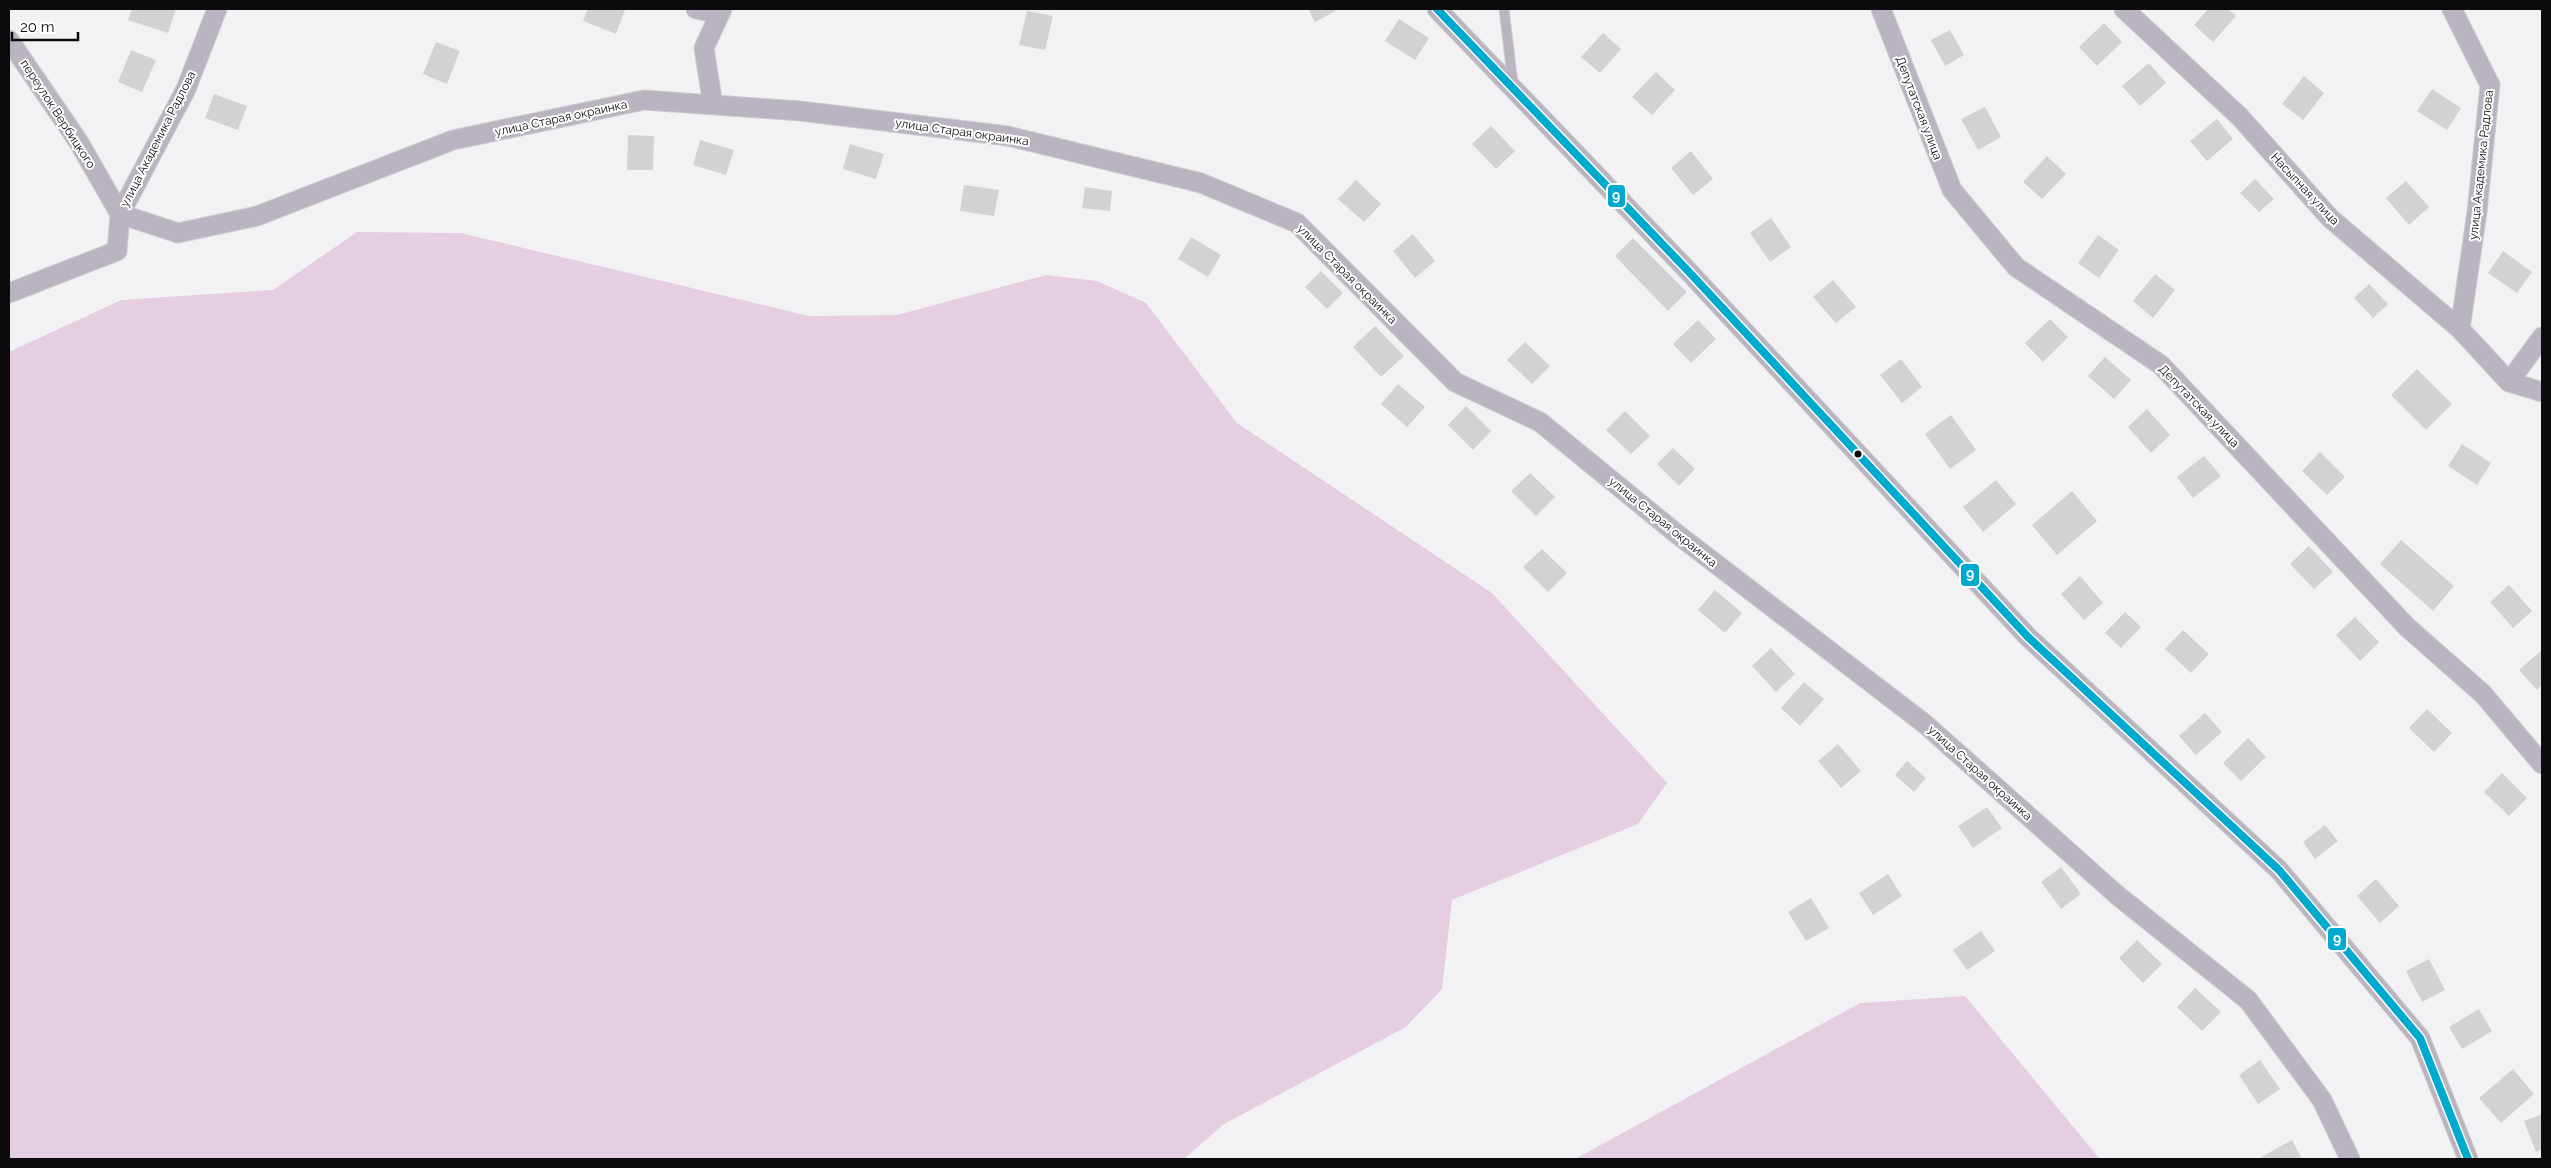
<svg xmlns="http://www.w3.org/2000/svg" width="2551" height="1168" font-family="Raleway,sans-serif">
<rect width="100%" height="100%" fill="#f2f2f5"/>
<path fill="#e5cee0" d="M357,232L461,233L809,316L897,315L1046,275L1097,281L1146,303L1237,423L1492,593L1667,783L1638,824L1452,900L1442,989L1406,1027L1224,1124L1184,1159H9V352L121,300L273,290Z
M1965,996L2100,1159H1575L1860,1003Z"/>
<path fill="#d1d2d4" d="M132,9H176L168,33L128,20Z
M588,9L625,10L616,34L583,21Z
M1308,9H1339L1315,22Z
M2208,9H2228L2236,16L2213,42L2194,25Z
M1027,11L1053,16L1045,50L1019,45Z
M1399,19L1429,38L1415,60L1385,41Z
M2104,23L2122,42L2097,66L2079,47Z
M1950,30L1964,55L1945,66L1931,40Z
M1603,33L1621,49L1600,73L1581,57Z
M436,42L460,51L447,84L423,74Z
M131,50L156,60L142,92L118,82Z
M2149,63L2166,83L2140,106L2122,86Z
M1656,72L1675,90L1652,115L1632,97Z
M2304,76L2324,93L2303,120L2282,104Z
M2432,89L2461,108L2447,130L2417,111Z
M214,94L247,106L238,130L205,118Z
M1985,107L2001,137L1978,150L1961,119Z
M2217,119L2233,139L2207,161L2190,141Z
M1491,126L1515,151L1496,169L1472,144Z
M628,135L654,136L653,170H627Z
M700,140L734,150L726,175L693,165Z
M850,144L884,154L876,179L843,169Z
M1691,151L1713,179L1693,195L1671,168Z
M2047,156L2066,174L2042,199L2023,182Z
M2255,179L2274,199L2259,212L2240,193Z
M1356,180L1381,204L1364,222L1338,199Z
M2406,181L2429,207L2409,225L2386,198Z
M964,185L999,190L994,216L960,211Z
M1085,187L1112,191L1110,211L1082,208Z
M1771,218L1791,247L1770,262L1750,233Z
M1413,234L1435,261L1415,278L1393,251Z
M2098,235L2119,250L2099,278L2078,263Z
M1191,237L1221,255L1208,277L1178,259Z
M1633,238L1687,292L1668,311L1615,256Z
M2503,251L2532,272L2517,293L2488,273Z
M1321,271L1343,293L1327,309L1305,287Z
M2155,274L2175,290L2153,318L2133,301Z
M1833,280L1856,307L1836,323L1813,297Z
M2369,284L2388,304L2373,318L2354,298Z
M2050,319L2068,337L2043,362L2025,343Z
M1698,320L1716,339L1691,363L1673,344Z
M1375,326L1404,356L1381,377L1353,347Z
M1525,342L1550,366L1532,384L1507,360Z
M2105,357L2131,380L2114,399L2088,376Z
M1901,359L1922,387L1902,403L1880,375Z
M2417,369L2452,404L2426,430L2391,395Z
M1398,384L1425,407L1407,427L1381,404Z
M1466,406L1491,431L1473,450L1448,425Z
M2147,409L2170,435L2151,453L2128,427Z
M1625,411L1650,436L1631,454L1606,430Z
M1951,415L1976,450L1950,469L1925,434Z
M2462,444L2491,463L2477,485L2448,466Z
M1673,448L1695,469L1679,486L1657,464Z
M2320,452L2345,477L2327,495L2302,471Z
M2204,456L2221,476L2193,498L2177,477Z
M1530,473L1555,497L1536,516L1511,491Z
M1996,480L2016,504L1983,532L1963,507Z
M2072,491L2097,521L2057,555L2032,525Z
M2401,540L2454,586L2433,611L2380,564Z
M2309,546L2333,572L2314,589L2290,564Z
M1542,549L1567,573L1548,592L1523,567Z
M2080,576L2103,603L2084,620L2061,594Z
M2509,585L2532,611L2513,628L2490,602Z
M1715,590L1742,613L1725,633L1698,610Z
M2125,612L2141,627L2121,648L2105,633Z
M2355,617L2379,642L2360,661L2336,635Z
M2183,630L2209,654L2191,673L2165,649Z
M1771,648L1795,674L1776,692L1752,666Z
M2542,650V685L2537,690L2519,670Z
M1804,682L1824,699L1800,726L1781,708Z
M2427,709L2452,733L2434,752L2409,728Z
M2205,713L2222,732L2196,755L2179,736Z
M2248,738L2266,757L2241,781L2223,763Z
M1838,744L1861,771L1841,788L1818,761Z
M1907,761L1926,778L1914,792L1895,775Z
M2502,773L2527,798L2509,816L2484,792Z
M1987,807L2002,828L1973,848L1958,826Z
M2325,825L2338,841L2315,859L2303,842Z
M2061,867L2081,894L2061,909L2041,882Z
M1888,874L1902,896L1873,915L1859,893Z
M2376,879L2399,906L2380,923L2357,896Z
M1811,898L1829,928L1806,941L1788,912Z
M1981,931L1995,951L1967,970L1953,950Z
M2137,940L2162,964L2143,983L2119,958Z
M2429,959L2445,990L2422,1002L2406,971Z
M2195,988L2221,1012L2202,1031L2177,1007Z
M2479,1009L2492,1031L2462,1049L2449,1027Z
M2260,1060L2280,1089L2258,1104L2239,1075Z
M2513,1069L2534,1094L2501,1123L2479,1098Z
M2542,1114V1149L2536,1152L2524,1121Z
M2292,1140L2302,1159H2262L2261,1157Z"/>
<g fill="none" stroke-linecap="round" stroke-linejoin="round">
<g stroke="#cececf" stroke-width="11">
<path id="service" d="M1504,9L1513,84"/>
</g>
<g stroke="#cececf" stroke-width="21">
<path id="minor" d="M696,9L719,14
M1437,9L1690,273L2028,637L2279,870L2420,1038L2468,1159
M1881,9L1952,190L2016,267L2161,365L2407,627L2483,694L2542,764
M2124,9L2240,117L2330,218L2460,329L2509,382L2542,392
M2452,9L2490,85L2477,212L2460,329
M9,40L78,141L120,214
M713,105L704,48L722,9
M120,214L186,89L217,9
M9,293L117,251L120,214L178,233L257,216L453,140L644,100L800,111L1008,136L1201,183L1297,223L1455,382L1540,422L1677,534L1925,724L2117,895L2248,1000L2322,1100L2350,1159
M2509,382L2542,337"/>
</g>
<use href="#service" stroke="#bab4c0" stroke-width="9"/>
<use href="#minor" stroke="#bab4c0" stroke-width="19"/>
<g stroke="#fff" stroke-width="11">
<path id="bus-1" d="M1437,9L1690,273L2028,637L2279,870L2420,1038L2468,1159"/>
</g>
<use href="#bus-1" stroke="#00a9ce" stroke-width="8"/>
</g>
<circle fill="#0b0b0d" stroke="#fff" stroke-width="2" cx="1858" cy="454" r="4.5"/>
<g text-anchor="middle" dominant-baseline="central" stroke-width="4" stroke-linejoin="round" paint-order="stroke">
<g font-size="12" fill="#0b0b0d" stroke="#fff">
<text transform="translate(1919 108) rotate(69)">Депутатская улица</text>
<text transform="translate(58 114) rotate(57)">переулок Вербицкого</text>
<text transform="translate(561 118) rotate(-12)">улица Старая окраинка</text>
<text transform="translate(962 132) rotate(8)">улица Старая окраинка</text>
<text transform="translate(158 139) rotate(-63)">улица Академика Радлова</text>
<text transform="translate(2481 165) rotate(-84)">улица Академика Радлова</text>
<text transform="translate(2305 189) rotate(47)">Насыпная улица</text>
<text transform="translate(1347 274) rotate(45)">улица Старая окраинка</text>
<text transform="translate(2199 406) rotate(46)">Депутатская улица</text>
<text transform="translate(1663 522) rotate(39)">улица Старая окраинка</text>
<text transform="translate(1980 773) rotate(42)">улица Старая окраинка</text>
</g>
</g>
<g stroke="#fff" stroke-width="2">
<rect x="1607" y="184" width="19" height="24" rx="5" fill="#00a9ce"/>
<rect x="1960" y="563" width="20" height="24" rx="5" fill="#00a9ce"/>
<rect x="2327" y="927" width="20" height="24" rx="5" fill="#00a9ce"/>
</g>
<g font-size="14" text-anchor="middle" font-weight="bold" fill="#fff">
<text x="1616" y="201">9</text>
<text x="1970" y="579">9</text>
<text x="2337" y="944">9</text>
</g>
<rect width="2551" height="1168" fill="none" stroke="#0b0b0d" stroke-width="20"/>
<path d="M12 32v8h66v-8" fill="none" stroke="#0b0b0d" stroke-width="2.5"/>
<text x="20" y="32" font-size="15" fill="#0b0b0d" stroke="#ffffff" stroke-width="4" paint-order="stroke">20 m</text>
</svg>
